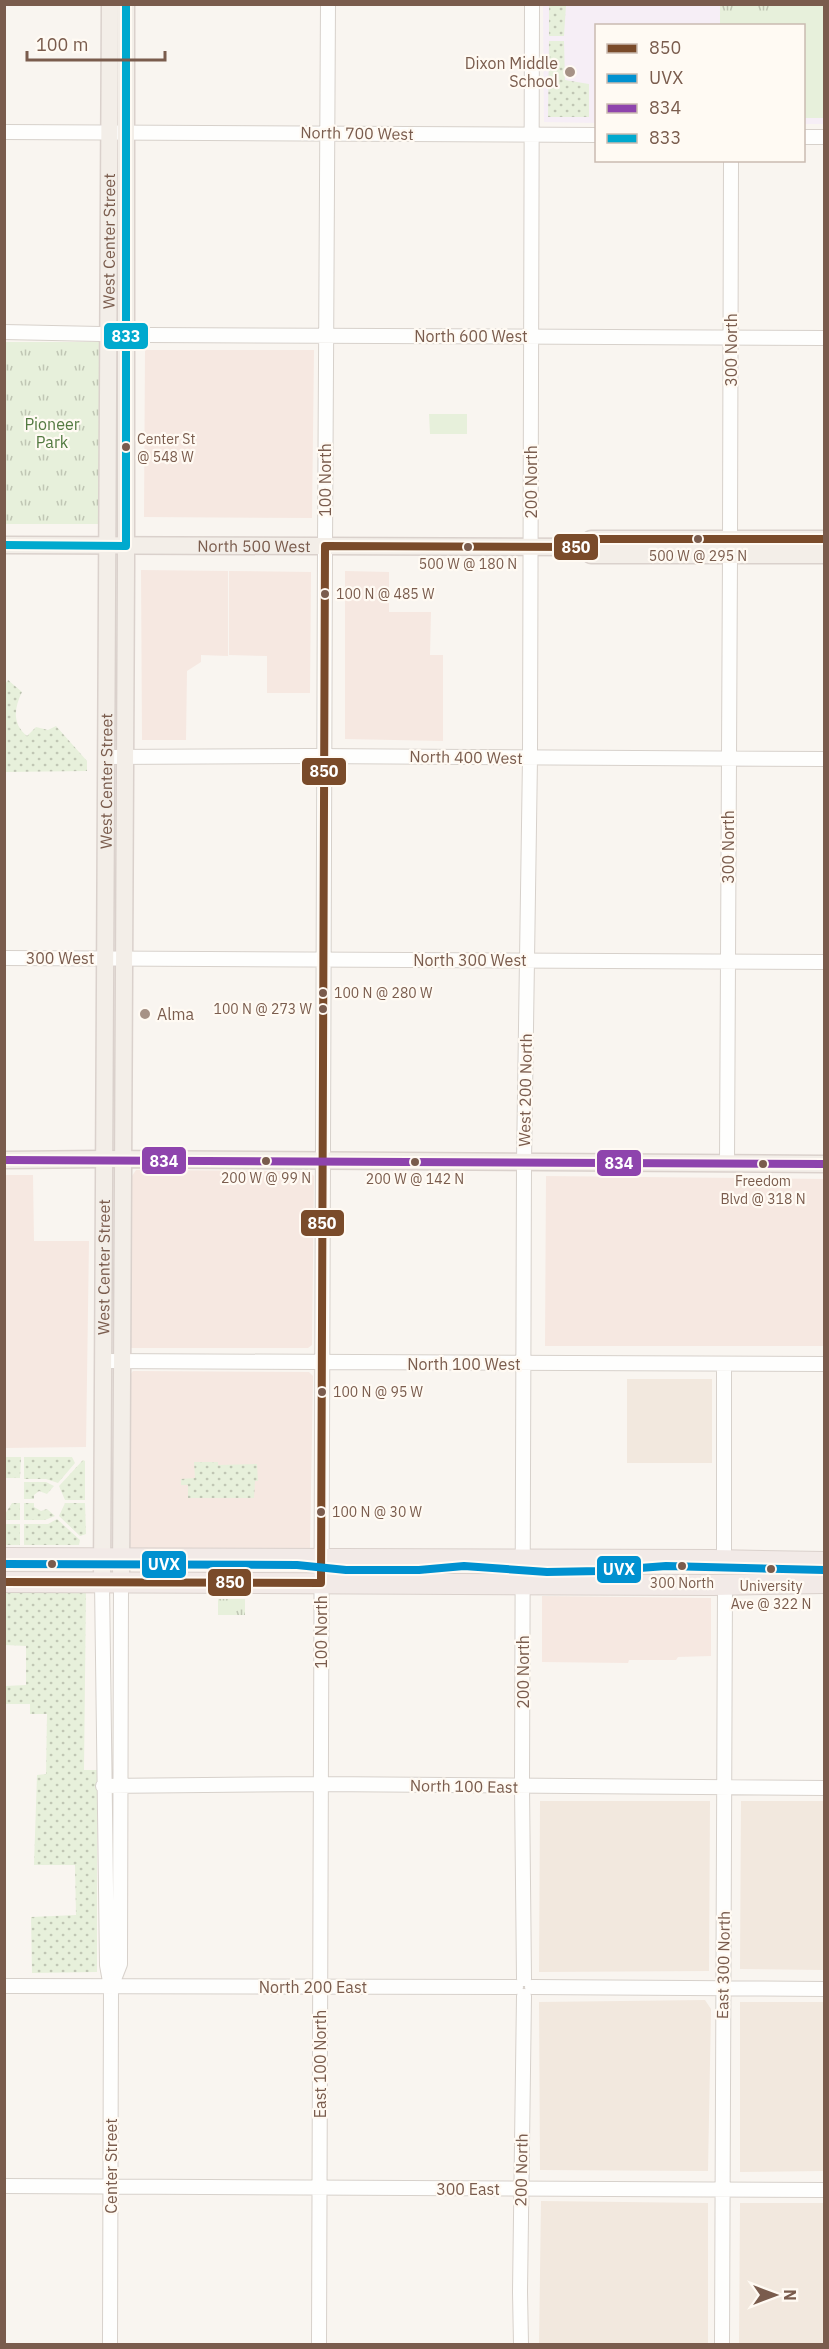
<svg xmlns="http://www.w3.org/2000/svg" width="829" height="2349" font-family="'IBM Plex Sans',sans-serif">
<defs>
<pattern id="grass-dots" width="8" height="8" patternUnits="userSpaceOnUse" patternTransform="scale(1.5)"><rect width="8" height="8" fill="#e7f0db"/><path d="M2 2h.1M6 6h.1" fill="none" stroke="#c0c6b4" stroke-width="1.8" stroke-linecap="round"/></pattern>
<pattern id="park-tufts" width="24" height="20" patternUnits="userSpaceOnUse" patternTransform="scale(1.5)"><rect width="24" height="20" fill="#e7f0db"/><path d="M3 7l-1-3M5 7V3M7 7l1-3M15 17l-1-3M17 17v-4M19 17l1-3" fill="none" stroke="#c0c6b4"/></pattern>
</defs>
<rect width="100%" height="100%" fill="#f9f5f0"/>
<path fill="#f2e8de" d="M627,1379H712V1463H627Z
M540,1801H710L709,1971L539,1972Z
M741,1801H824V1970L740,1969Z
M705,2000L711,2009L708,2171L540,2170L539,2002Z
M740,2002H824V2171L740,2172Z
M541,2201L708,2203V2344H539Z
M740,2203H824V2344H739Z"/>
<path fill="#f6e8e1" d="M145,350H314L312,518L144,517Z
M141,570L228,571V656L201,655V662L187,671L186,740H142Z
M229,571L311,572L310,693H267V656L229,655Z
M345,571L389,572V612H431L430,655H443V741L345,739Z
M136,1170L309,1171L314,1176L312,1345L308,1348H131L127,1342L129,1256L132,1176Z
M4,1175H33L34,1241H89L86,1447L5,1448Z
M546,1176L824,1179V1346H545Z
M133,1371L309,1372L313,1376L310,1548L305,1552L129,1558L127,1378Z
M542,1596L711,1598V1656L678,1657L676,1660H629L628,1663L542,1662Z"/>
<path fill="#f6eef6" d="M543,5H824V124H804V26H596V123L544,122Z"/>
<path fill="url(#grass-dots)" d="M549,5H566L564,36H549Z
M549,41H564L565,80L589,84V117H548Z
M8,680L22,692C14,708 12,724 27,736L36,727L48,730L56,726L87,761V771L5,772V684Z
M4,1457H21L20,1478H5Z
M24,1457H72L75,1463L58,1483L46,1479H24Z
M83,1460L85,1461V1500H65L59,1486Z
M194,1462H218V1465L257,1464L258,1481H255L254,1498H188V1485H181V1479L195,1478Z
M24,1482H46L54,1486L47,1494L39,1491L34,1495V1499H24Z
M12,1503H20V1520H5V1514Z
M24,1503H34V1507L41,1511L47,1509L55,1516L45,1520H24Z
M65,1503H85L86,1534L80,1536L59,1516Z
M57,1519L80,1540L79,1545H24V1524H48Z
M5,1524H20V1545H5Z
M86,1589L84,1770H97V1972L32,1973L31,1917L76,1915L75,1865H34L37,1775L46,1774L47,1714H30V1704H5V1686L26,1685V1646L5,1645V1590Z"/>
<path fill="url(#park-tufts)" d="M720,5H770V25L720,26Z
M5,342H100V524H5Z
M218,1599H245V1615H218Z"/>
<path fill="#e7f0db" d="M770,5H824V118H804V26L770,25Z
M728,12H761V25H728Z
M429,414H467V434H430Z"/>
<g fill="none" stroke-linecap="round" stroke-linejoin="round">
<g stroke="#d7d1cb" stroke-width="16">
<path id="minor" d="M4,132L596,135
M804,137H824
M4,332L148,335L824,338
M730,539L731,160
M107,757L311,756L824,759
M4,958L824,962
M727,1162L730,555
M104,1361L824,1364
M724,1560V1364
M102,1582L107,1965L111,1987L110,2344
M103,1786L321,1784L824,1788
M524,1979L522,1786L524,1162L530,758L532,4
M4,1986L516,1987
M111,1987L120,1964L121,1582
M532,1987L824,1989
M4,2186L824,2190
M319,2344L325,546L328,4
M521,2344L520,2292L524,1996
M722,2344L725,1585"/>
</g>
<g stroke="#dad1cc" stroke-width="19">
<g id="major">
<path id="s1" d="M4,545L580,547L591,555H824"/>
<path d="M580,547L591,539H824"/>
<path d="M4,1160L105,1159L824,1164"/>
<path id="s2" d="M102,1582L110,4"/>
<path d="M121,1582L126,567V4"/>
</g>
</g>
<g stroke="#dad1cc" stroke-width="22">
<path id="highway" d="M4,1558L713,1560L824,1562
M4,1582L713,1585L824,1583"/>
</g>
<use href="#minor" stroke="#fefefd" stroke-width="14"/>
<use href="#major" stroke="#f3eee8" stroke-width="16"/>
<use href="#highway" stroke="#f2eae7" stroke-width="20"/>
<g stroke="#fffaf3" stroke-width="12">
<path id="bus-1" d="M325,546L580,547L591,539H824
M4,1582L321,1583L325,546"/>
</g>
<g stroke="#fffaf3" stroke-width="12">
<path id="bus-2" d="M4,1564L297,1565L346,1570H419L464,1566L547,1572L600,1571L666,1566L824,1570"/>
</g>
<g stroke="#fffaf3" stroke-width="12">
<path id="bus-3" d="M4,1160L824,1164"/>
</g>
<g stroke="#fffaf3" stroke-width="12">
<path id="bus-4" d="M4,545L126,546V4"/>
</g>
<use href="#bus-1" stroke="#7a4b2a" stroke-width="8"/>
<use href="#bus-2" stroke="#0091d0" stroke-width="8"/>
<use href="#bus-3" stroke="#8e44ad" stroke-width="8"/>
<use href="#bus-4" stroke="#00a9ce" stroke-width="8"/>
</g>
<g fill="#a69286" stroke="#fffaf3" stroke-width="2">
<circle cx="570" cy="72" r="6"/>
<circle cx="145" cy="1014" r="6"/>
</g>
<g fill="#7a5c4d" stroke="#fffaf3" stroke-width="2">
<circle cx="126" cy="447" r="5"/>
<circle cx="698" cy="539" r="5"/>
<circle cx="468" cy="547" r="5"/>
<circle cx="325" cy="594" r="5"/>
<circle cx="323" cy="993" r="5"/>
<circle cx="323" cy="1009" r="5"/>
<circle cx="266" cy="1161" r="5"/>
<circle cx="415" cy="1162" r="5"/>
<circle cx="763" cy="1164" r="5"/>
<circle cx="322" cy="1392" r="5"/>
<circle cx="321" cy="1512" r="5"/>
<circle cx="52" cy="1564" r="5"/>
<circle cx="682" cy="1566" r="5"/>
<circle cx="771" cy="1569" r="5"/>
</g>
<g text-anchor="middle" dominant-baseline="central" stroke-width="4.5" stroke-linejoin="round" paint-order="stroke">
<g font-size="14" fill="#7a5c4d" stroke="#fffaf3">
<text x="137" y="439" text-anchor="start">Center St<tspan x="137" dy="18">@ 548 W</tspan></text>
<text x="698" y="556">500 W @ 295 N</text>
<text x="468" y="564">500 W @ 180 N</text>
<text x="336" y="594" text-anchor="start">100 N @ 485 W</text>
<text x="334" y="993" text-anchor="start">100 N @ 280 W</text>
<text x="312" y="1009" text-anchor="end">100 N @ 273 W</text>
<text x="266" y="1178">200 W @ 99 N</text>
<text x="415" y="1179">200 W @ 142 N</text>
<text x="763" y="1181">Freedom<tspan x="763" dy="18">Blvd @ 318 N</tspan></text>
<text x="333" y="1392" text-anchor="start">100 N @ 95 W</text>
<text x="332" y="1512" text-anchor="start">100 N @ 30 W</text>
<text x="682" y="1583">300 North</text>
<text x="771" y="1586">University<tspan x="771" dy="18">Ave @ 322 N</tspan></text>
</g>
<g font-size="16" fill="#7a5c4d" stroke="#fffaf3" text-anchor="end">
<text x="558" y="63">Dixon Middle<tspan x="558" dy="18">School</tspan></text>
<text x="157" y="1014" text-anchor="start">Alma</text>
</g>
<g font-size="16" fill="#7a5c4d" stroke="#fffaf3">
<text transform="translate(357 133) rotate(1)">North 700 West</text>
<text stroke="none"><textPath href="#s2" startOffset="1341">West Center Street</textPath></text>
<text x="471" y="336">North 600 West</text>
<text transform="translate(731 350) rotate(-90)">300 North</text>
<text transform="translate(325 480) rotate(-90)">100 North</text>
<text transform="translate(531 482) rotate(-90)">200 North</text>
<text stroke="none"><textPath href="#s1" startOffset="250">North 500 West</textPath></text>
<text transform="translate(466 757) rotate(1)">North 400 West</text>
<text stroke="none"><textPath href="#s2" startOffset="801">West Center Street</textPath></text>
<text transform="translate(728 847) rotate(-90)">300 North</text>
<text x="60" y="958">300 West</text>
<text x="470" y="960">North 300 West</text>
<text transform="translate(525 1090) rotate(-89)">West 200 North</text>
<text stroke="none"><textPath href="#s2" startOffset="315">West Center Street</textPath></text>
<text x="464" y="1364">North 100 West</text>
<text transform="translate(321 1632) rotate(-90)">100 North</text>
<text transform="translate(523 1672) rotate(-90)">200 North</text>
<text transform="translate(464 1786) rotate(1)">North 100 East</text>
<text transform="translate(723 1965) rotate(-89)">East 300 North</text>
<text x="313" y="1987">North 200 East</text>
<text transform="translate(320 2064) rotate(-90)">East 100 North</text>
<text transform="translate(111 2166) rotate(-90)">Center Street</text>
<text transform="translate(521 2170) rotate(-89)">200 North</text>
<text x="468" y="2189">300 East</text>
</g>
<g font-size="16" fill="#537a41" stroke="#fffaf3">
<text x="52" y="424">Pioneer<tspan x="52" dy="18">Park</tspan></text>
</g>
</g>
<g stroke="#fffaf3" stroke-width="2">
<rect x="103" y="322" width="46" height="28" rx="6" fill="#00a9ce"/>
<rect x="553" y="533" width="46" height="28" rx="6" fill="#7a4b2a"/>
<rect x="301" y="757" width="46" height="29" rx="6" fill="#7a4b2a"/>
<rect x="141" y="1146" width="46" height="29" rx="6" fill="#8e44ad"/>
<rect x="596" y="1149" width="46" height="28" rx="6" fill="#8e44ad"/>
<rect x="300" y="1209" width="45" height="28" rx="6" fill="#7a4b2a"/>
<rect x="141" y="1550" width="46" height="29" rx="6" fill="#0091d0"/>
<rect x="596" y="1555" width="46" height="29" rx="6" fill="#0091d0"/>
<rect x="207" y="1568" width="45" height="29" rx="6" fill="#7a4b2a"/>
</g>
<g font-size="16" text-anchor="middle" font-weight="bold" fill="#fff">
<text x="126" y="342">833</text>
<text x="576" y="553">850</text>
<text x="324" y="777">850</text>
<text x="164" y="1167">834</text>
<text x="619" y="1169">834</text>
<text x="322" y="1229">850</text>
<text x="164" y="1570">UVX</text>
<text x="619" y="1575">UVX</text>
<text x="230" y="1588">850</text>
</g>
<rect width="829" height="2349" fill="none" stroke="#7a5c4d" stroke-width="12"/>
<rect x="595" y="24" width="210" height="138" fill="#fffaf3" stroke="#cabbb1" stroke-width="1.5"/>
<rect x="607" y="44" width="30" height="9" fill="#7a4b2a" stroke="#cabbb1" stroke-width="1.5"/>
<text x="649" y="54" font-size="18" fill="#7a5c4d">850</text>
<rect x="607" y="74" width="30" height="9" fill="#0091d0" stroke="#cabbb1" stroke-width="1.5"/>
<text x="649" y="84" font-size="18" fill="#7a5c4d">UVX</text>
<rect x="607" y="104" width="30" height="9" fill="#8e44ad" stroke="#cabbb1" stroke-width="1.5"/>
<text x="649" y="114" font-size="18" fill="#7a5c4d">834</text>
<rect x="607" y="134" width="30" height="9" fill="#00a9ce" stroke="#cabbb1" stroke-width="1.5"/>
<text x="649" y="144" font-size="18" fill="#7a5c4d">833</text>
<g transform="translate(775 2295) rotate(90)" stroke="#fffaf3" stroke-width="4.5" paint-order="stroke">
<path d="M0-4.5L10 22L0 15L-10 22Z" fill="#7a5c4d"/>
<text y="-9" font-size="16" font-weight="bold" text-anchor="middle" fill="#7a5c4d">N</text>
</g>
<path d="M27 51v9h138v-9" fill="none" stroke="#7a5c4d" stroke-width="3"/>
<text x="36" y="51" font-size="18" fill="#7a5c4d" stroke="#fffaf3" stroke-width="4.5" paint-order="stroke">100 m</text>
</svg>
